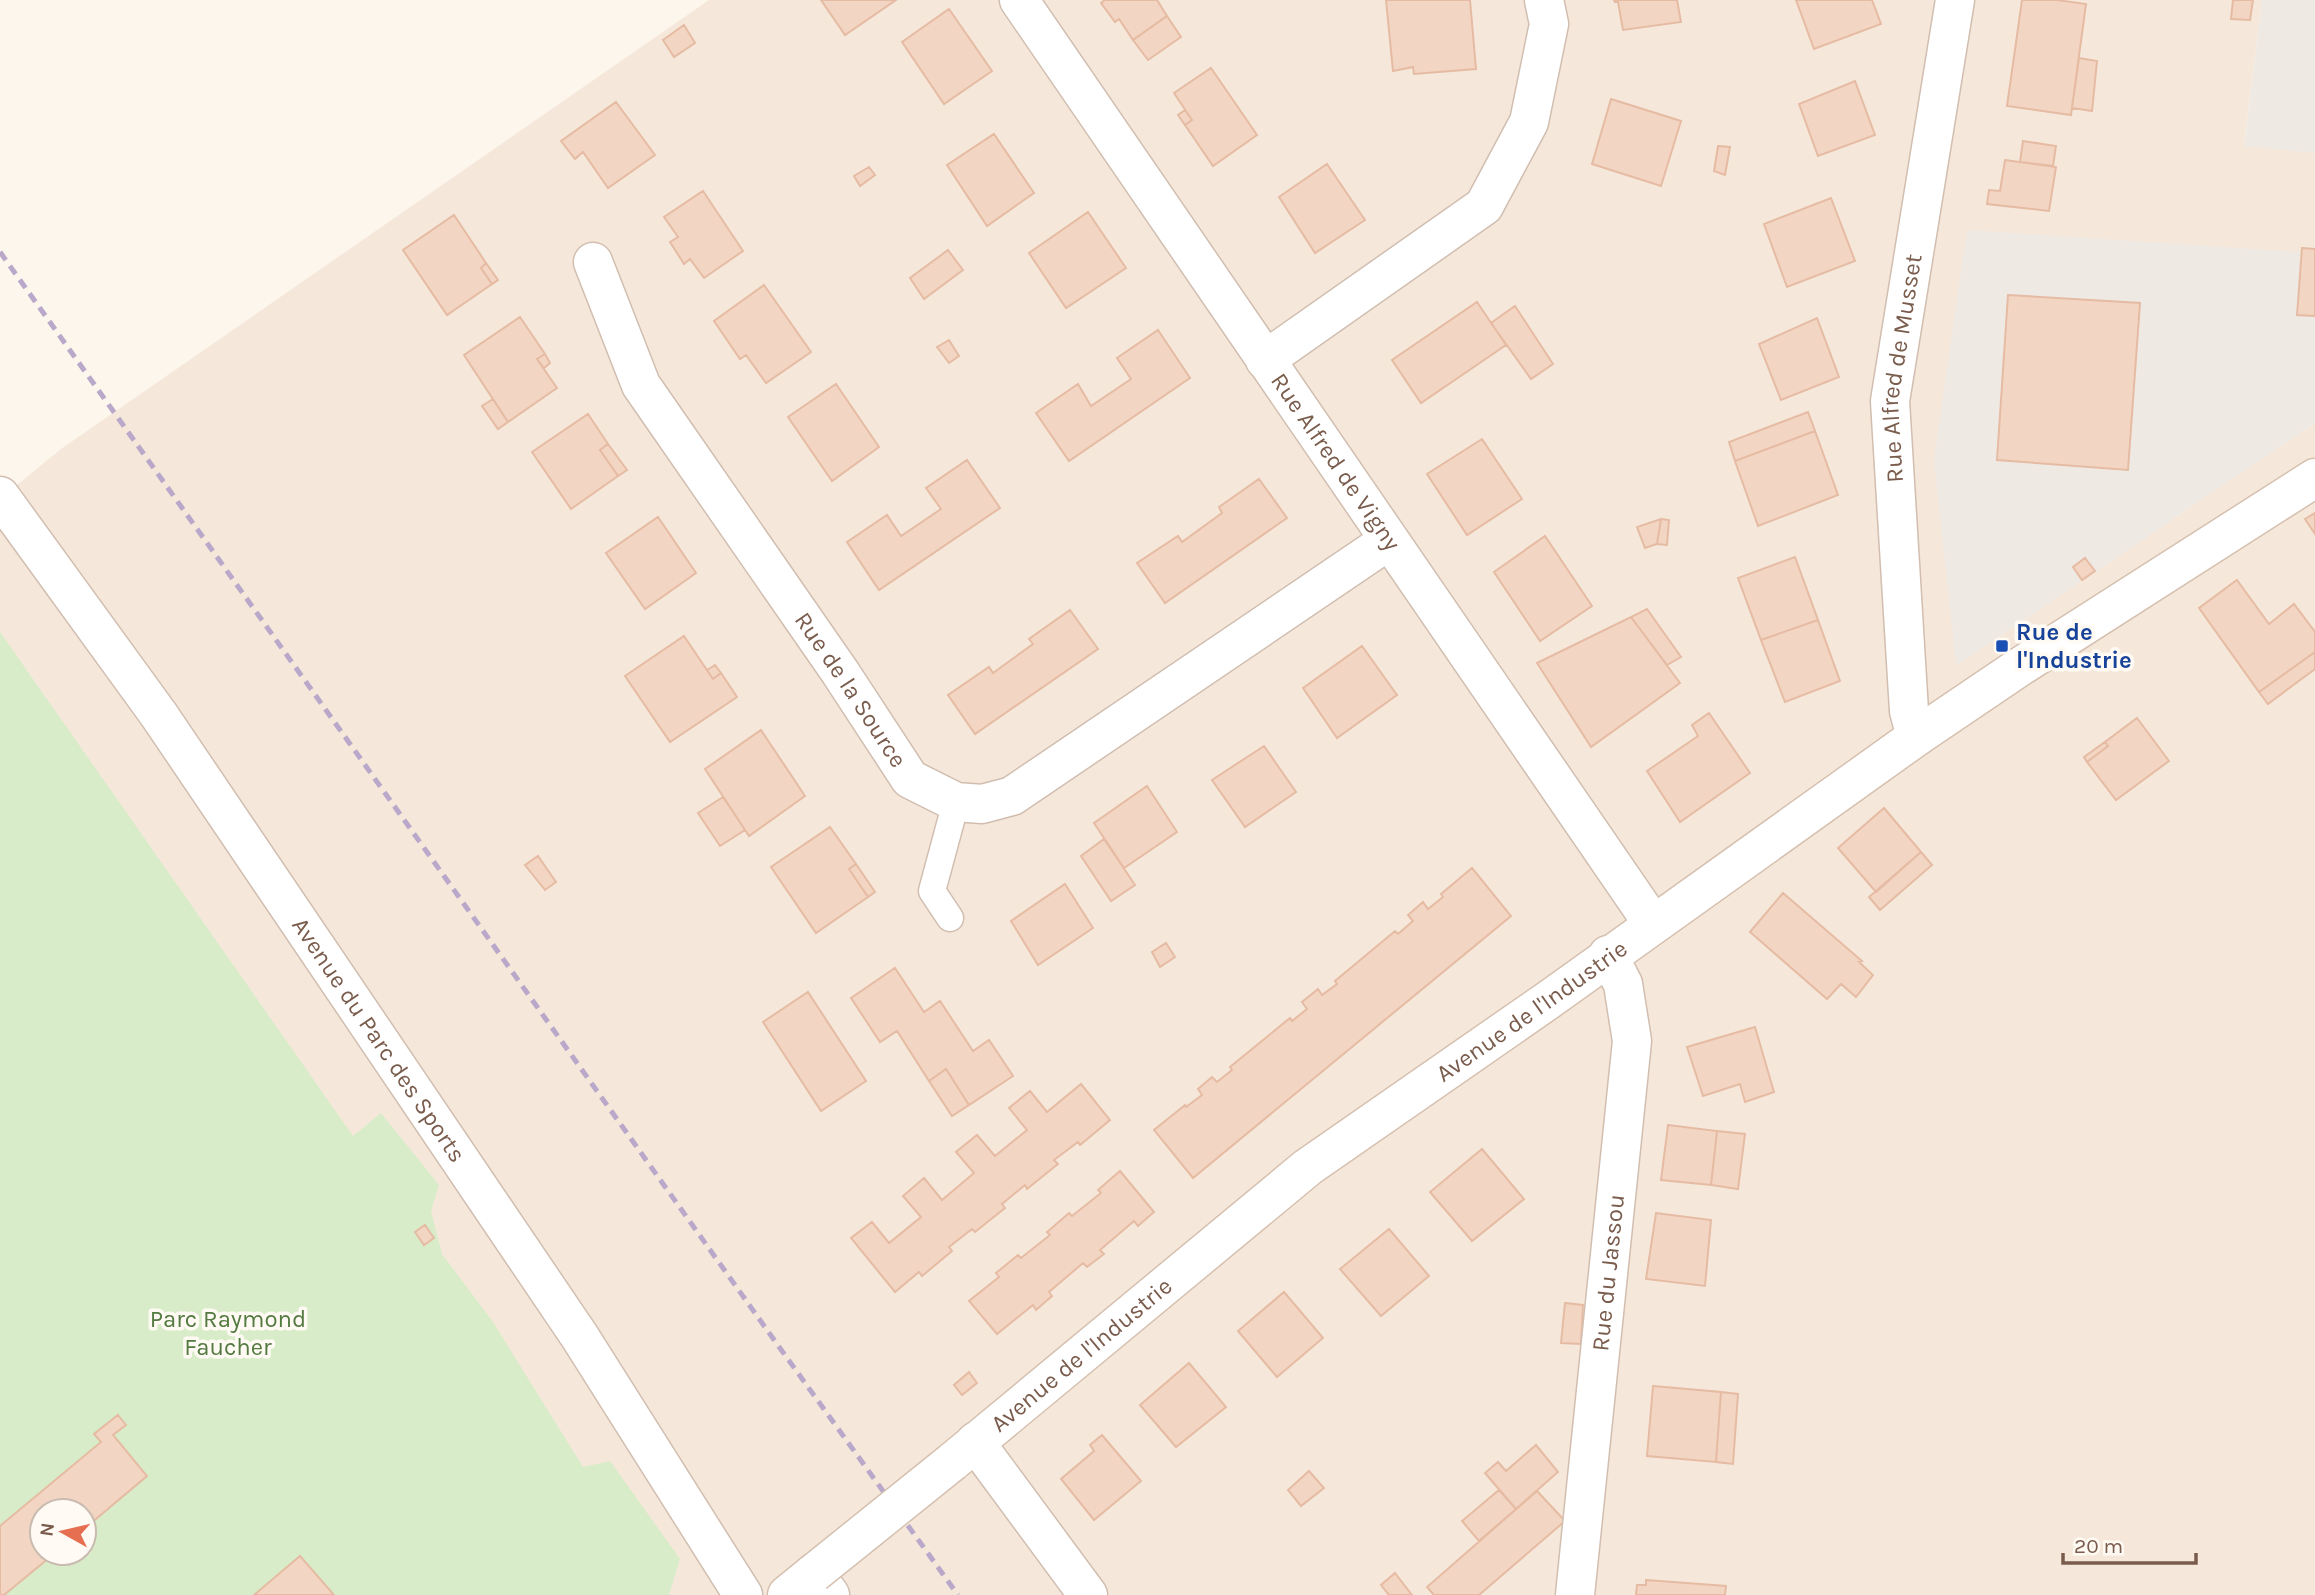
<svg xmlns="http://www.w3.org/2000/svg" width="2315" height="1595" font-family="Karla,sans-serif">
<rect width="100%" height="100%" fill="#fdf6ec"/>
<path fill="#f5e8da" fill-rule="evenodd" d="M709,0H2262L2244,145L2315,153V253L1956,666L2315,423V1595H0V499L61,449ZM42,1511H84V1553H42Z"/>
<path fill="#efe9e4" d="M2262,0H2315V153L2244,146Z
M1967,230L2315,253V423L1956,666L1934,460Z"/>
<path fill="#d8ecc9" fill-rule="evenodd" d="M0,632L353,1136L381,1113L439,1185L431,1211L442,1254L493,1322L583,1467L610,1461L680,1559L669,1595H0ZM42,1511H84V1553H42Z"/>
<path fill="#f3d5c3" stroke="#e6bba3" stroke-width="2" d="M821,0H896L845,35Z
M1105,0H1157L1167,16L1133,40L1119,19L1115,22L1101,3Z
M1386,0H1470L1476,69L1414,74L1413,67L1393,71Z
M1614,0H1677L1681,22L1623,30L1618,2H1615Z
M1796,0H1872L1881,24L1814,49Z
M2022,0H2057L2086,4L2071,115L2007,106Z
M2233,0H2253L2250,20L2231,19Z
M949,9L992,71L944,104L902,42Z
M1167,16L1181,37L1148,60L1133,40Z
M684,25L695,43L674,57L663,40Z
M2079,58L2097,61L2092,111L2072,108Z
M1211,68L1257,135L1213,166L1185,125L1192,120L1174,93Z
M1855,81L1875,135L1818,156L1799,104Z
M1611,99L1681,121L1661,186L1592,164Z
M616,102L655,155L608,188L583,152L575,159L561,141Z
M1185,110L1192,120L1185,125L1178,115Z
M994,134L1034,193L987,226L947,165Z
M2023,141L2056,146L2053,166L2020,162Z
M1718,146L1730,147L1725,175L1714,171Z
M2005,160L2056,167L2049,211L1987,204L1989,190L2000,191Z
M1327,164L1365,220L1315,253L1279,197Z
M869,167L875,175L860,186L854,176Z
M703,191L743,251L704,278L690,259L684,264L670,242L678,237L664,217Z
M1831,198L1855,261L1787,287L1764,224Z
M1088,212L1126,268L1066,308L1029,253Z
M454,215L486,263L481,268L492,284L447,315L403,250Z
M2302,248L2315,249V316L2297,315Z
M948,250L963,270L924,299L910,278Z
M486,263L498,280L492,284L481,268Z
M764,285L811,352L766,383L746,355L740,359L714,321Z
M2008,295L2140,303L2128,470L1997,460Z
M1477,302L1506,345L1421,403L1392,360Z
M1515,306L1553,364L1531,379L1491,323Z
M520,317L545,354L537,359L557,388L508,422L464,355Z
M1817,318L1839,377L1781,400L1759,344Z
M1158,330L1190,378L1069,461L1036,413L1078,384L1091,406L1131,379L1117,358Z
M949,340L959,356L949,363L937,347Z
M545,354L550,363L544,368L537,359Z
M836,384L879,447L832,481L788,417Z
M493,399L508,422L498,429L482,406Z
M1808,412L1815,431L1735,461L1729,442Z
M588,414L608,444L600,450L618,476L571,509L532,452Z
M1815,431L1838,495L1758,526L1735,461Z
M1482,439L1522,499L1467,535L1427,474Z
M608,444L627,470L618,476L600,450Z
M967,460L1000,508L879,590L847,542L887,515L901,536L941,509L926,488Z
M1259,479L1287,518L1165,603L1137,563L1178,536L1182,542L1222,513L1219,507Z
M2315,513V534L2305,519Z
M658,517L696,573L645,609L606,553Z
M1661,519L1657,544L1645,548L1637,527Z
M1661,519L1669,520L1667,545L1657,544Z
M1545,536L1592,606L1540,641L1494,572Z
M1795,557L1818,620L1761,640L1738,578Z
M2085,558L2095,571L2082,580L2073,567Z
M2237,580L2269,624L2294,604L2315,632V652L2259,692L2199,608Z
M1647,609L1681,657L1667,665L1631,617Z
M1070,610L1098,649L975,734L948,695L989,667L993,673L1033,644L1029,639Z
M1631,617L1680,683L1591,747L1537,663Z
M1818,620L1840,681L1785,702L1761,640Z
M684,636L713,679L721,673L737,697L670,742L625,676Z
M1362,646L1397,695L1337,738L1303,688Z
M2315,652V669L2268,704L2259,692Z
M715,665L721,673L713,679L707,670Z
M1709,713L1750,773L1680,822L1647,771L1698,736L1692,725Z
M2137,718L2169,761L2116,800L2087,762L2108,746L2105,742Z
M761,730L805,796L749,836L705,769Z
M2105,742L2108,746L2087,762L2084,757Z
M1264,746L1296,792L1245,827L1212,780Z
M1147,786L1177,832L1124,868L1094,823Z
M723,797L745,830L720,846L698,813Z
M1884,808L1921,852L1876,892L1838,848Z
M830,827L856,864L849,869L868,897L816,933L771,867Z
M1104,839L1135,885L1111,901L1081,856Z
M1921,852L1932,865L1880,910L1869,897Z
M538,856L556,882L545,890L525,865Z
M856,864L875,892L868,897L849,869Z
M1472,868L1511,916L1193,1178L1154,1130L1185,1105L1186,1107L1202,1095L1198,1089L1212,1077L1217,1082L1232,1070L1230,1067L1290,1018L1292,1021L1307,1009L1302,1002L1318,989L1322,995L1337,984L1335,981L1395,931L1398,934L1413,921L1408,915L1423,902L1428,909L1443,897L1441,894Z
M1065,884L1093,928L1038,965L1011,921Z
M1783,893L1862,961L1859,962L1873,975L1856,997L1841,984L1827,999L1750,932Z
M1166,943L1175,957L1160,967L1152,952Z
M895,968L924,1012L940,1001L973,1051L989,1040L1013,1076L969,1105L946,1069L929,1081L897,1031L880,1042L851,998Z
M808,992L866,1081L821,1111L763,1022Z
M1755,1027L1774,1092L1745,1102L1740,1084L1703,1096L1687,1047Z
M946,1069L969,1105L952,1116L929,1081Z
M1081,1084L1110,1120L1080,1145L1078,1142L1054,1160L1058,1164L1027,1189L1025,1185L1002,1204L1005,1208L975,1232L972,1229L949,1247L952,1251L922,1276L919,1272L895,1292L851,1238L872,1222L889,1243L921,1217L903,1196L924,1178L942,1200L974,1173L956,1152L977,1135L995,1156L1027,1130L1009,1108L1030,1091L1047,1112Z
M1668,1125L1717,1131L1711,1185L1661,1180Z
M1717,1131L1745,1134L1738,1189L1711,1185Z
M1482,1149L1524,1199L1472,1241L1430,1192Z
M1120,1171L1154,1212L1138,1226L1134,1221L1100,1250L1104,1254L1087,1267L1083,1263L1049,1292L1052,1296L1036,1310L1033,1305L997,1334L969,1301L999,1277L996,1273L1018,1255L1021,1258L1050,1235L1047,1232L1069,1213L1072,1216L1101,1193L1098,1190Z
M1656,1213L1711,1220L1705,1286L1646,1279Z
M425,1225L434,1238L424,1245L415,1232Z
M1389,1229L1429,1276L1381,1316L1340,1269Z
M1284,1292L1323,1338L1277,1377L1238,1331Z
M1565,1303L1583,1305L1581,1344L1561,1343Z
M1189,1363L1226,1407L1176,1447L1140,1405Z
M969,1372L977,1383L962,1395L954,1385Z
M1653,1386L1721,1392L1716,1462L1647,1456Z
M1721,1392L1738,1394L1733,1464L1716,1462Z
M118,1415L126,1425L113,1435L147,1476L84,1529V1511H42V1553H55L4,1595H0V1526L101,1442L94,1434Z
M1102,1435L1141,1481L1094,1520L1061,1479L1094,1451L1090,1445Z
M1536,1445L1558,1472L1516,1509L1485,1473L1498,1462L1506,1471Z
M1309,1471L1324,1488L1301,1506L1288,1490Z
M1499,1490L1516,1509L1479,1541L1462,1521Z
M1537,1491L1565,1521L1479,1595H1434L1427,1587Z
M300,1556L334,1595H254Z
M1395,1573L1412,1595H1389L1381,1585Z
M1646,1580L1726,1586L1725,1595H1636L1637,1585H1646Z"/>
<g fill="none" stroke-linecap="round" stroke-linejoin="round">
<g stroke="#d1beb0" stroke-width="29">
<path id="lane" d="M950,918L932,891L956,802"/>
</g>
<g stroke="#d1beb0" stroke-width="41">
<g id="street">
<path id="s1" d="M1019,0L1653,924"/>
<path id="s2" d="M593,262L641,385L840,672L910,779L956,802L982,804L1012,796L1388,541"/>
<path d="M1265,360L1484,206L1529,122L1549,24L1544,0"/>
<path id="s3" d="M0,496L159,715L580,1337L743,1595"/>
<path id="s4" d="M1916,737L1909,711L1890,401L1955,0"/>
<path d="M975,1442L1088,1595"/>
<path d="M814,1573L830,1595"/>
<path id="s5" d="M1575,1595L1632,1041L1623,984L1608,955"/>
</g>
</g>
<g stroke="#d6c0b0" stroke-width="41">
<g id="secondary">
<path id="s6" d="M952,1462L1308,1167L1547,1001L1916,737L2018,668L2315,478"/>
<path d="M787,1595L814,1573"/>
</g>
</g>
<use href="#lane" stroke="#fff" stroke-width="26"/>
<use href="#street" stroke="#fff" stroke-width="38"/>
<use href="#secondary" stroke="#fff" stroke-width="38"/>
<path stroke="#b9a8c9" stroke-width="5" stroke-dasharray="10 7" stroke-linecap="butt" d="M0,252L777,1344L958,1595"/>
<g stroke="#d6c0b0" stroke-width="41" stroke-linecap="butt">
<path id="secondary-bridge" d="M814,1573L952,1462"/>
</g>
<use href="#secondary-bridge" stroke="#fff" stroke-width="38"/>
</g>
<rect fill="#1a4fb4" stroke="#fffaf3" stroke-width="2.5" x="1995" y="639" width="14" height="14" rx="3.5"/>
<g text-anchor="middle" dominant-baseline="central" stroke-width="7" stroke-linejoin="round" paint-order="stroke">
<g font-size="24" fill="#7a5c4d" stroke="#fffaf3">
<text stroke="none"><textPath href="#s4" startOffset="371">Rue Alfred de Musset</textPath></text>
<text stroke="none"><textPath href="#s1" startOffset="560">Rue Alfred de Vigny</textPath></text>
<text stroke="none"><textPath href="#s2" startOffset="502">Rue de la Source</textPath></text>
<text stroke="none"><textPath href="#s6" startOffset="735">Avenue de l'Industrie</textPath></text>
<text stroke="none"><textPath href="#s3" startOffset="663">Avenue du Parc des Sports</textPath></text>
<text stroke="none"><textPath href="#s5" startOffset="324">Rue du Jassou</textPath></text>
<text stroke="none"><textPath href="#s6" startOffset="168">Avenue de l'Industrie</textPath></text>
</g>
<g font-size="24" font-weight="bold" fill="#164399" stroke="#fffaf3" text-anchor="start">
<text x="2016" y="632">Rue de<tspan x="2016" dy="28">l'Industrie</tspan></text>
</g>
<g font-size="24" fill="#537a41" stroke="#fffaf3">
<text x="228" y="1319">Parc Raymond<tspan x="228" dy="28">Faucher</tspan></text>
</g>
</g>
<g transform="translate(63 1532) rotate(278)"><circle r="33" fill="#fffaf3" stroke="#cabbb1" stroke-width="2"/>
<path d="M0-5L12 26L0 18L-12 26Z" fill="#e76f51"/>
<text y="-10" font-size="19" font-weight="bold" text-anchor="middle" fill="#7a5c4d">N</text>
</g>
<path d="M2063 1553v10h133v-10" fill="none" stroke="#7a5c4d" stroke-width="3.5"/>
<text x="2074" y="1553" font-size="21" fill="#7a5c4d" stroke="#fffaf3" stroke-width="5" paint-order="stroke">20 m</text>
</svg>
